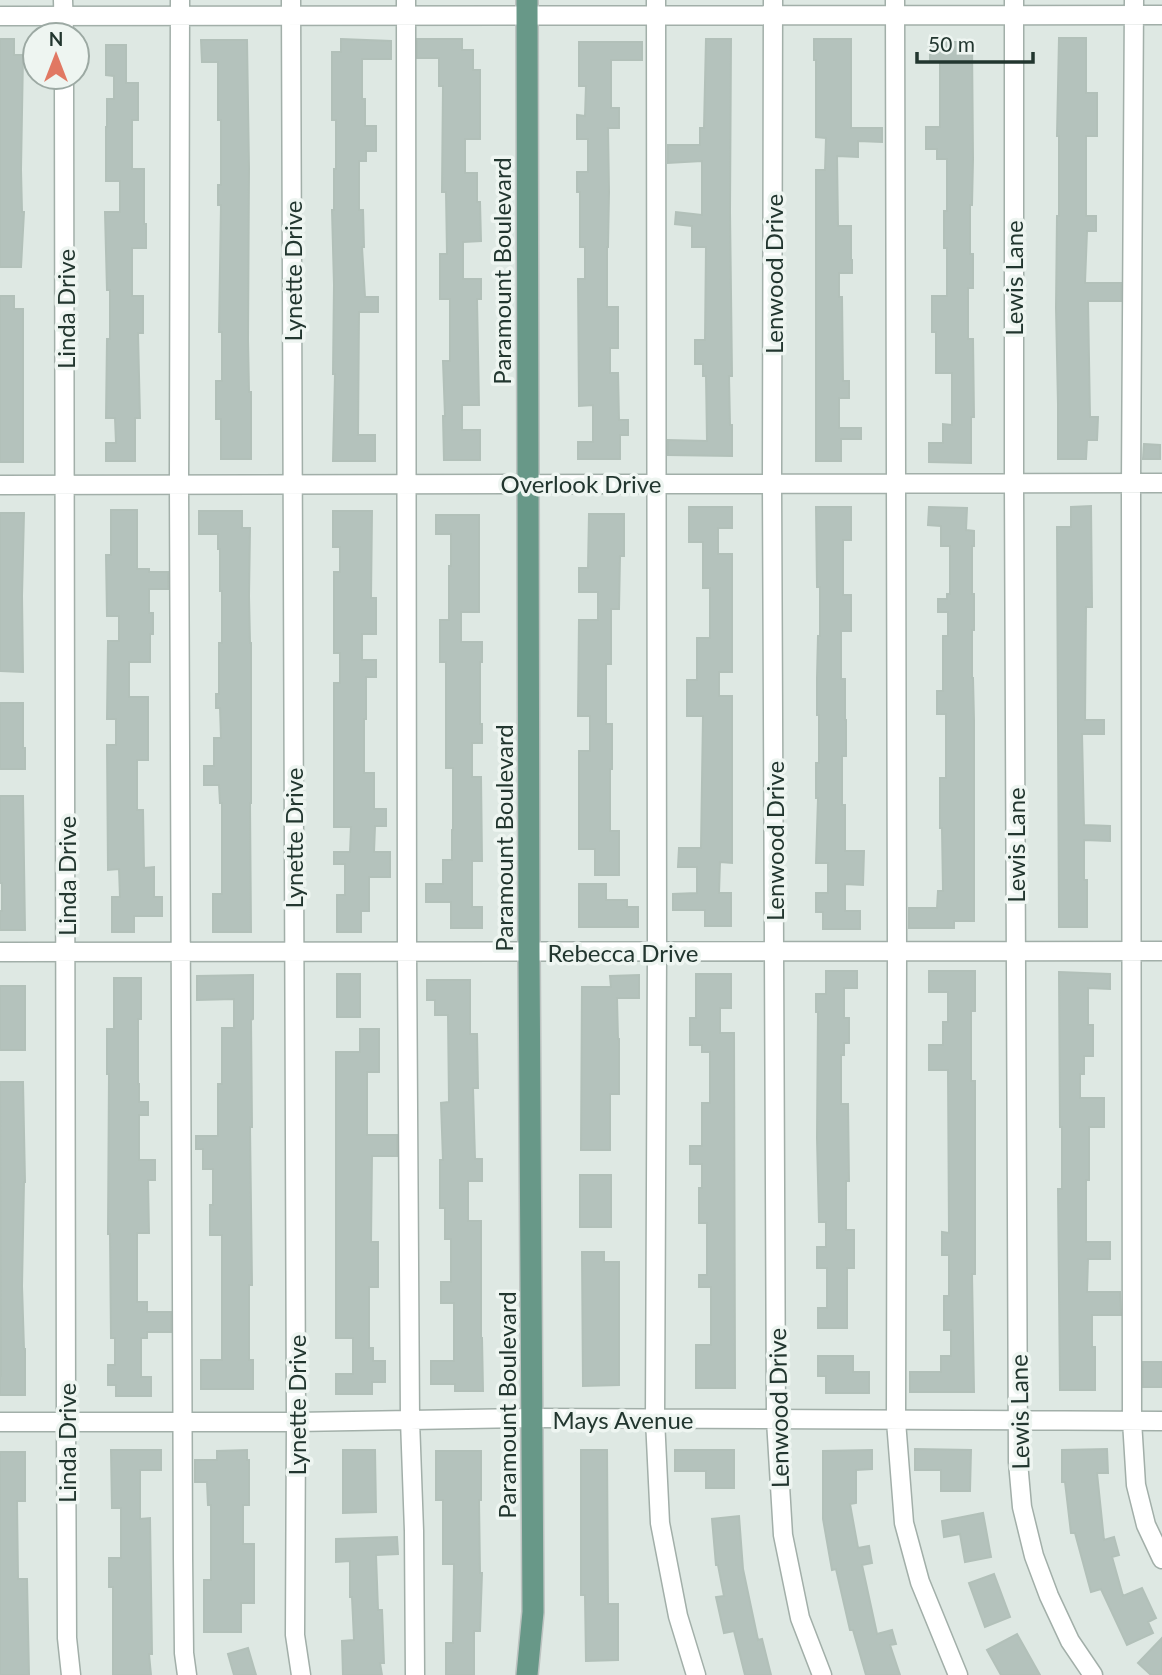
<svg xmlns="http://www.w3.org/2000/svg" width="1162" height="1675" font-family="Lato,sans-serif">
<rect width="100%" height="100%" fill="#dee8e3"/>
<path fill="#b4c2bc" stroke="#b2c0b9" stroke-width="2" d="M1059,38H1086V93H1097V136H1086V216H1096V231H1087L1085,283H1121V301H1088L1090,417H1098L1097,440H1087L1086,459H1058V404L1056,308L1057,216H1059V136H1057Z
M0,39H14V55H23L21,170L22,212H24L21,267H0Z
M341,39L391,41V59H362V99H365V126H376V151H366V161H359V210H363L364,247H362L365,297H378V312H359L358,435H375V461H333L335,374H333L334,285L332,210H334V169H336V120H332V52H341Z
M417,39H462V50H473V70H480V139H465V173H477V202H480L481,241L463,242V279H481V299H477L479,405H462V430H480V460H444L443,416H445L443,361H450V299H440V254H447L446,192H442L443,86H439V58H417Z
M706,39H731L730,212L732,376H729L730,425H732V456L668,455V440L707,441L706,376H703V364H695V340H705L706,247H692V226L675,224L676,212L702,215V161L668,163V145H700V128H704Z
M814,39H851V128H882V142L858,141V157L837,156L838,226H851V260H852V273H839V297H842L843,381H849V398H839V428H861V439H841V461H816V170H825L826,138L816,137V60H814Z
M201,40H247L249,168L248,339L249,392H251V459H221V419H216V381H222V332H219L221,205H218V185H221V120H218V62H202Z
M579,42H642V60H611V108H619V128H608L609,192L608,247H607V307H618V348H610V373H618L619,420H628V435H620V459H578V442H593V405L579,406L578,279H585V247H580V192H577V172H588V139H577V115L585,116L586,86H579Z
M930,42H972L973,159L972,205H970V254H973V288H968V339H973L974,417H971V463L929,462V443H943V424L952,425V373H936V332H932V296H947V248H944V211H947V159H937V149H926V127H940V62H930Z
M106,45H126V83H138V120H132V169H144V224H146V248H132V296H143V333H138L140,418H135V461H106V443H116L115,418H106L107,339H110V290H107L105,212H120V181H106V127H107V99H114V76L106,75Z
M0,296H14V309H23V462H0Z
M1144,444L1160,445V459H1143Z
M1091,506L1092,607H1086L1085,720H1104V734H1082L1084,825L1110,826V841L1084,840V880H1087V927H1059L1057,527H1071V507Z
M689,507H732V528H718V554H732V672H719V696H732V863L720,862L719,893H731V926H705V910H673V894L697,893V867H678L679,848H701L703,716H687V680H697V638H710V588H703V542H689Z
M816,507H851V540H843V595H851V631H841V679H845V720H846V756H842V805H845V851H864L863,885L845,884V911H860V929H823V912H816V893H828V863H816L818,798H816V763H819V715H817V679L818,636H820V587H817Z
M929,507L967,508L966,530L974,531V546H972V594H974V630H972V678H973L974,720V921H954V928H909V908H937L938,891H943L942,828H940V778H946V714H937V691H943V636H948V612H938V599H947V594H950V546H941V526L928,525Z
M111,510H137V569H149V572H168V589H149V613H153V634H150V662H129V697H148V760H137V810H143L144,868L154,867V897H162V916H134V932H112V897H120L119,869L108,870L107,745H116V719H107L108,641H119V616H107L106,555H111Z
M199,511H242V528H250L249,596L250,643H251V803H250L251,932H213V894H222V803H220L219,785H204V766H214V738H221L220,708H216V694H219V643H222V591H220V549H218V534H199Z
M333,511H372L371,598H376V634H362V660H376V677H366V719H364V773H374V809H386V826H375L374,852H390V877H369V911H361V932H337V895H345V864H334V852H350L351,827H334V683H340V653H334V572H340V547H333Z
M0,513H24L22,596L23,672L0,671Z
M589,514H624V556H620L619,609H611V664H606V724H612V769H610V831H619V875H595V849H579V751H590V716H578L579,620H598V592H579V568H588Z
M436,515H479V612H461V642H482V662H480V724H482V743H472V777H481L482,861H472V907H482V928H451V902H426V884H443V860H452V830H453V768H446V662H440V620H449V566H451V534H436Z
M0,703H23V748H25V769H0Z
M0,796H23L25,930H0V911H2V883H0Z
M579,884H606V900H627V907H638V927H579Z
M826,971H857V988H844V1018H849V1043H844V1055H841V1104H848L849,1181H846V1230H854V1268H847V1328H818V1308H827V1268H817V1247H826V1222H819L817,1138L818,1012H816V994H826Z
M929,971H975V1011H971V1081H975V1274H972L974,1392H910V1372H941V1356H951V1330H944V1296H949V1255H942V1232L949,1233L948,1070H929V1045H943V1022H948V992H929Z
M1059,972L1110,974V989L1088,988V1025H1093V1056H1084V1074H1080V1098H1104V1127H1089V1180H1086V1242H1110V1259H1088L1087,1292H1120L1121,1315H1092V1347H1095V1390H1060L1058,1189H1062V1127H1060Z
M337,974H360V1017H337Z
M696,974H731V1008H720V1033H734L735,1388H696V1345H711V1287H699V1275H707V1223H699V1188H702V1164H690V1146H702V1103H710V1052H702V1045H690V1018H696Z
M253,975V1019L251,1020L252,1127H250L252,1285H249V1360H253V1389H201V1360H222V1235H210V1205H213V1169H203V1149H196V1136H218V1084H222V1028H234V999L197,1000V976Z
M639,975V998H617L618,1039H619V1094H610V1150H581L582,987H611L610,976Z
M114,978H141V1019H138V1084H139V1102H148V1115H139V1160H155V1180H148L149,1233H137V1302H147V1312H171V1332H147V1338H141V1377H151V1396H116V1385H108V1365H115V1338H111L110,1234H108L109,1074H107V1029H114Z
M427,980H470V1034H477L478,1088H473L475,1159H482V1181H468V1221H481V1338H482L483,1391H455V1384H431V1361H454V1303H441V1282H451V1239H445V1208H440V1160H443L441,1103L449,1102L448,1015H435V1000H427Z
M0,986H25V1050H0Z
M360,1029H379V1072H367V1135H397V1156H372L371,1242H378V1287H369V1348H373V1361H385V1382H372V1394H336V1374H353V1338H336V1052H360Z
M0,1082H23L25,1182H24L22,1286L24,1349H25V1395H0V1376H1Z
M580,1175H611V1227H580Z
M582,1252H604V1262H619V1385L583,1386Z
M818,1356H853V1372H869V1393H826V1376H818Z
M1143,1362H1162V1387H1143Z
M915,1449L971,1450L970,1491H941V1470H915Z
M1107,1449L1108,1473H1097L1104,1540L1114,1537L1119,1555L1112,1557L1123,1596L1142,1588L1156,1618L1148,1622L1153,1633L1127,1645L1101,1589L1091,1592L1075,1533H1071L1065,1482H1062V1450Z
M111,1450H161V1470H140V1519L150,1518L152,1654H149L151,1675H113V1587H109V1558H121V1508H112Z
M247,1450V1460H249V1505H243V1544H254V1603H241V1632H204V1580H211V1505H208L207,1482H195V1460H217V1451Z
M343,1450H375L376,1512L343,1513Z
M581,1450H607L608,1604H618V1660L586,1661L585,1595H581Z
M675,1450H734V1488H706V1471H675Z
M872,1450V1469L856,1470V1503L850,1504L858,1548L869,1546L872,1563L862,1565L877,1634L892,1630L896,1644L890,1645L900,1675H866L853,1630H850L836,1569L832,1570L823,1519V1451Z
M436,1451H481V1500H479L480,1573H482L480,1631H474V1675H446V1643H453L454,1564H443V1500H436Z
M0,1452H25V1501H17L18,1579H27L29,1675H0Z
M983,1513L991,1557L965,1562L960,1534L944,1537L942,1521Z
M739,1516L743,1569L758,1640L762,1639L771,1675H745L734,1631L724,1633L716,1597L724,1596L718,1565H716L712,1519Z
M397,1537L398,1554L376,1555L378,1610H382L384,1663H380L382,1675H343L342,1641L354,1640L352,1597H350V1561L336,1562V1539Z
M994,1574L1010,1617L985,1627L969,1583Z
M1017,1634L1040,1675H1001L987,1650Z
M1162,1638V1675H1151L1138,1663Z
M248,1648L256,1675H234L228,1654Z"/>
<g fill="none" stroke-linecap="round" stroke-linejoin="round">
<g stroke="#a2afa9" stroke-width="21">
<path id="minor" d="M63,0L64,35
M180,0L179,484L183,1558L184,1653L187,1675
M291,0L296,1422L295,1635L301,1675
M406,0L407,952L410,1420L414,1531L415,1675
M656,0L657,952L655,1419L660,1523L678,1616L696,1675
M773,0L772,483L776,1420L783,1535L800,1618L822,1675
M895,0L897,952L896,1421L904,1523L920,1582L958,1675
M1014,0V484L1018,1462L1022,1507L1034,1556L1049,1596L1070,1641L1093,1675
M1134,0L1131,483L1132,1421L1136,1485L1146,1525L1162,1559
M0,16L1162,15
M64,77L66,1422L67,1638L71,1675
M0,485L1162,483
M0,952L1162,951
M0,1422H296L532,1418L1162,1421"/>
</g>
<g stroke="#bdc3c1" stroke-width="24">
<path id="major" d="M527,1675L533,1612L529,952L527,0"/>
</g>
<use href="#minor" stroke="#fff" stroke-width="18"/>
<use href="#major" stroke="#689888" stroke-width="21"/>
</g>
<g text-anchor="middle" dominant-baseline="central" stroke-width="7" stroke-linejoin="round" paint-order="stroke">
<g font-size="24" fill="#22362f" stroke="#eef5f1">
<text transform="translate(292 271) rotate(-90)">Lynette Drive</text>
<text transform="translate(501 271) rotate(-90)">Paramount Boulevard</text>
<text transform="translate(773 274) rotate(-90)">Lenwood Drive</text>
<text transform="translate(1013 278) rotate(-90)">Lewis Lane</text>
<text transform="translate(65 309) rotate(-90)">Linda Drive</text>
<text x="581" y="483">Overlook Drive</text>
<text transform="translate(293 838) rotate(-90)">Lynette Drive</text>
<text transform="translate(503 838) rotate(-90)">Paramount Boulevard</text>
<text transform="translate(774 841) rotate(-90)">Lenwood Drive</text>
<text transform="translate(1015 845) rotate(-90)">Lewis Lane</text>
<text transform="translate(66 876) rotate(-90)">Linda Drive</text>
<text x="623" y="952">Rebecca Drive</text>
<text transform="translate(296 1405) rotate(-90)">Lynette Drive</text>
<text transform="translate(506 1405) rotate(-90)">Paramount Boulevard</text>
<text transform="translate(778 1408) rotate(-91)">Lenwood Drive</text>
<text transform="translate(1019 1412) rotate(-91)">Lewis Lane</text>
<text x="623" y="1419">Mays Avenue</text>
<text transform="translate(66 1443) rotate(-90)">Linda Drive</text>
</g>
</g>
<g transform="translate(56 56)"><circle r="33" fill="#eef5f1" stroke="#9ca9a3" stroke-width="2"/>
<path d="M0-5L12 26L0 18L-12 26Z" fill="#e17863"/>
<text y="-10" font-size="19" font-weight="bold" text-anchor="middle" fill="#22362f">N</text>
</g>
<path d="M917 52v10h116v-10" fill="none" stroke="#22362f" stroke-width="3.5"/>
<text x="928" y="52" font-size="21" fill="#22362f" stroke="#eef5f1" stroke-width="5" paint-order="stroke">50 m</text>
</svg>
